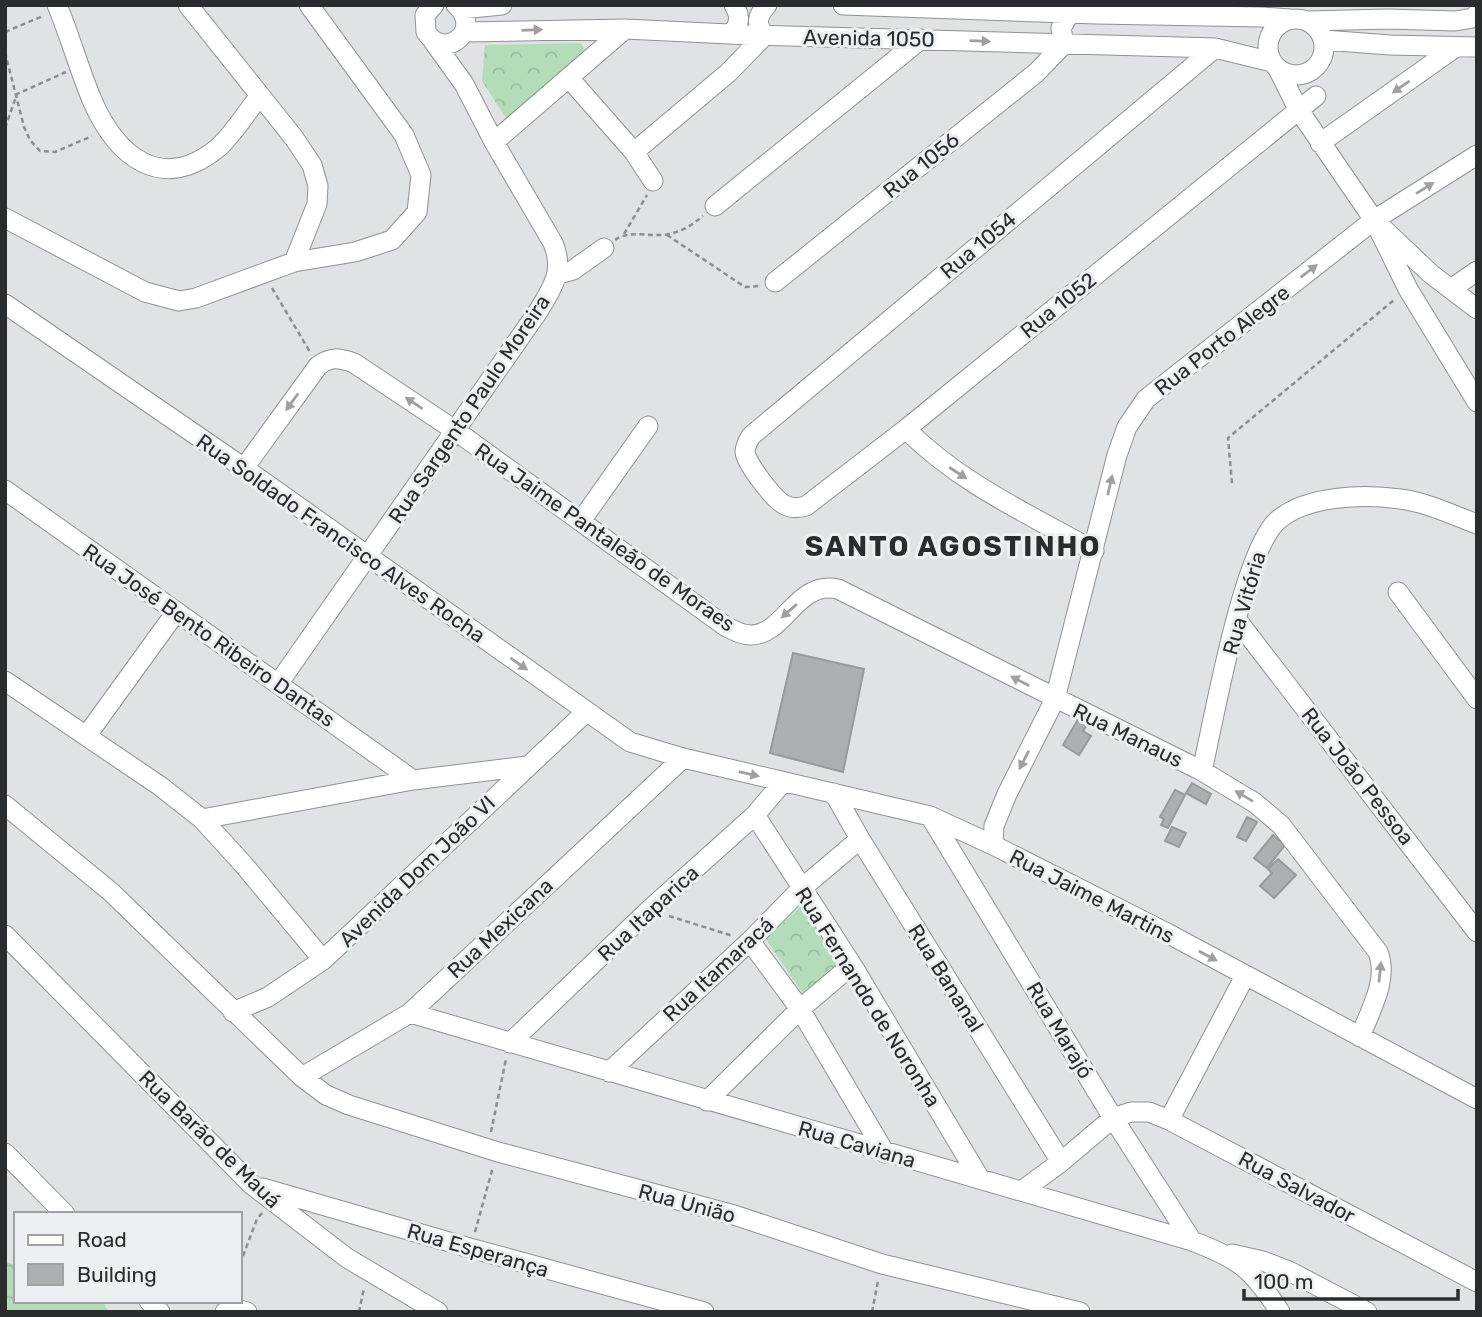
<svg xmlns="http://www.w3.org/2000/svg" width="1482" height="1317" font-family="Rubik,sans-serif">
<defs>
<pattern id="forest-crowns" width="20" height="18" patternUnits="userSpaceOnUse" patternTransform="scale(1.75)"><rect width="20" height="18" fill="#b3dcb9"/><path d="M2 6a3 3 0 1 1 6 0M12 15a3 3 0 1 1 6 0" fill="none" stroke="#9abd9f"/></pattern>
</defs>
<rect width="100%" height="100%" fill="#e1e2e4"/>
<path fill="url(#forest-crowns)" d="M581,43L588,56L506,118L482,81L485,45Z
M800,907L840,962L805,997L766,939Z
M5,1262L16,1265V1301H102L109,1312H5Z"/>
<path fill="#aeafb1" stroke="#98999c" stroke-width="2" d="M793,653L864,669L843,772L770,753Z
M1077,721L1086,726L1083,731L1091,736L1079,755L1063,745Z
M1192,783L1211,794L1206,804L1186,793Z
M1175,790L1185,795L1168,828L1161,825L1164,819L1160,817Z
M1247,817L1257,822L1246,841L1237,837Z
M1172,827L1186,833L1179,847L1165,841Z
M1273,835L1285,845L1267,868L1254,858Z
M1278,859L1296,875L1274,898L1260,886L1272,873L1268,869Z"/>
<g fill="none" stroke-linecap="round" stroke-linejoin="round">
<g stroke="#909194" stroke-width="21">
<path id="minor" d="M57,5C70,36 79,69 92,100C117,158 163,194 219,147C234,133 246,113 259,97
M188,5L294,138L312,165L318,186L317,204L294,262
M434,5L425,15L426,32C445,62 484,29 456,5
M843,5L1096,14L1262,17L1290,19
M461,9L502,5
M1268 47a28 28 0 1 1 56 0a28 28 0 1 1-56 0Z
M1307,21L1388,19L1455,21L1473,18L1477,14
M464,32L625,29L750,35L1215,48L1272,62
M731,34C740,24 741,17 734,5
M1324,40L1390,45L1477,47
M1215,48L751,436C748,441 745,446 745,452C746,463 774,500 785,505C792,509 799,508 806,506L906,429L1316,96
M1278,69L1298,109L1374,220L1431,274L1477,309
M569,78L634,152L653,181
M494,142L625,29
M1320,143L1456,47
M634,152L728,73L765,35C755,24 757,16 767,5
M715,206L921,39
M5,218L145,292L179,301L196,298L294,262L355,252L392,240L417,212L421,175L404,135L309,5
M1380,232L1408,289L1477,402
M558,274L573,270L604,248
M775,282L1036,73L1064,44L1061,28L1070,13
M1451,289L1477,271
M5,304L244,468L630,742L683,758L930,816L993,845L1167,933L1477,1099
M906,429C959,483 1029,514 1094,551
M244,468L318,366C331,356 339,358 354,363L456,431L725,626C733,630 741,635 751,635C785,635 796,580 838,589L1202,771L1255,803L1281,825L1378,952C1389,979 1370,1011 1360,1037
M5,490L413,780
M581,521L648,426
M1398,592L1477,699
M1237,620L1477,932
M5,681L160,786L202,819L243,864L323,960
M278,684L537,313C552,289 565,271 553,243L494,142L464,84L433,41
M87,735L176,612
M1202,771C1214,719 1243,552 1277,521C1306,495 1364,494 1400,499C1426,502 1453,515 1477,524
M834,793L860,839L1061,1162
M5,805L111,892L302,1077L326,1095L349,1105L498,1152L734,1215L882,1264L1080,1312
M755,815L852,965L980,1179
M930,816L1113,1118L1192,1241
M202,819L413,780L527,766
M993,845L994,826L1007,794L1055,699L1117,455L1127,427L1146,399L1374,220L1477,155
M5,935L252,1185L347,1258L438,1312
M750,941L800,1009L885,1153
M233,1012L268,997L323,960L586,712
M410,1013L1192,1241C1240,1259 1252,1269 1280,1312
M510,1043L649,910L755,815L783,782
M609,1072L750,941L801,889L860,839
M302,1077L410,1013L683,758
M707,1101L800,1009L852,965
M1169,1120L1245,976
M5,1153L65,1214
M263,1188L470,1248L704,1312
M1023,1190L1061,1162L1113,1118L1131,1112H1149L1169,1120L1477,1282
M1232,1254L1263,1261L1289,1271L1367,1312
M149,1301L160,1312
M225,1312L233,1308L247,1312"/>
</g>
<path stroke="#8d8e90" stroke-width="2.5" stroke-dasharray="5 3.5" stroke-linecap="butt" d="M5,32L43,16
M5,52L24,127L30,140L40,151L55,152L92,136
M5,128L17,94L66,72
M624,234L647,195
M667,235L745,287L759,286
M615,240C630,229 651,238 669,234C683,231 692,225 703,216
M272,288L310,352
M1232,483L1228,438L1394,300
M669,916L733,936
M491,1132L506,1059
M475,1232L493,1167
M240,1264L257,1219L263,1212
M359,1312L364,1288
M872,1312L878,1281"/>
<use href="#minor" stroke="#fff" stroke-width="19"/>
</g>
<defs><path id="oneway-solid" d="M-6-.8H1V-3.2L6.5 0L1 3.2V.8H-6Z" transform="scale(1.75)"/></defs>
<g fill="#a0a0a0">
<use href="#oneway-solid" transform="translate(532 30) rotate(-2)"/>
<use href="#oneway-solid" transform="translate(980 41) rotate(2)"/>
<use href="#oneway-solid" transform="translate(1401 87) rotate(145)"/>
<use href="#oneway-solid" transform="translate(1425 188) rotate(-32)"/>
<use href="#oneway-solid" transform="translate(1309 271) rotate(-38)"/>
<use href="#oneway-solid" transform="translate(292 402) rotate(126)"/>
<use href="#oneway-solid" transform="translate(414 403) rotate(-146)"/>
<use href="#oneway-solid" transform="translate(958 473) rotate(33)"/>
<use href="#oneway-solid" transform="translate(1110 485) rotate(-77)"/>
<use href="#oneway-solid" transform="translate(789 611) rotate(139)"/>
<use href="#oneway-solid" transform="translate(519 664) rotate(35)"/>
<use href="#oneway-solid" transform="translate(1020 681) rotate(-153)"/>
<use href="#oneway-solid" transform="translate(1024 760) rotate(117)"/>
<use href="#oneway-solid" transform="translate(749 774) rotate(13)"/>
<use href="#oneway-solid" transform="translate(1244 796) rotate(-149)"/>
<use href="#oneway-solid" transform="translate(1208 956) rotate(28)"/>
<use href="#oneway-solid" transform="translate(1380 972) rotate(-84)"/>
</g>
<g text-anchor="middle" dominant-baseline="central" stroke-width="6" stroke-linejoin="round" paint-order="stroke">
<g font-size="21" fill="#2b2c2d" stroke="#eeeff2">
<text transform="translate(869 38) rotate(1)">Avenida 1050</text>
<text transform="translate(921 165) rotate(-39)">Rua 1056</text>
<text transform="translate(978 245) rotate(-40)">Rua 1054</text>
<text transform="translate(1058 305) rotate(-39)">Rua 1052</text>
<text transform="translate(1222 340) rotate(-38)">Rua Porto Alegre</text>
<text transform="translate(469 409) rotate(-56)">Rua Sargento Paulo Moreira</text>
<text transform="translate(605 537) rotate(35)">Rua Jaime Pantaleão de Moraes</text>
<text transform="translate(341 538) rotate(35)">Rua Soldado Francisco Alves Rocha</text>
<text transform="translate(1244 603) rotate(-74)">Rua Vitória</text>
<text transform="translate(209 635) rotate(35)">Rua José Bento Ribeiro Dantas</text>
<text transform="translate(1128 735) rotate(26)">Rua Manaus</text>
<text transform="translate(1358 776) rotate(52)">Rua João Pessoa</text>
<text transform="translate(417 871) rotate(-44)">Avenida Dom João VI</text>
<text transform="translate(1092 896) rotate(27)">Rua Jaime Martins</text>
<text transform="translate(648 913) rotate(-43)">Rua Itaparica</text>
<text transform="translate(500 928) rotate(-43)">Rua Mexicana</text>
<text transform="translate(718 969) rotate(-43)">Rua Itamaracá</text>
<text transform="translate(946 978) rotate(58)">Rua Bananal</text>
<text transform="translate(868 997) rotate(58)">Rua Fernando de Noronha</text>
<text transform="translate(1060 1030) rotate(59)">Rua Marajó</text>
<text transform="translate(210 1139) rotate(44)">Rua Barão de Mauá</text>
<text transform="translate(857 1144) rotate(16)">Rua Caviana</text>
<text transform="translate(1297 1187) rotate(28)">Rua Salvador</text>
<text transform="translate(687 1203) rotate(15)">Rua União</text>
<text transform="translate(478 1250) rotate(16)">Rua Esperança</text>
</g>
<g font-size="28" font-weight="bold" letter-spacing="2" fill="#2b2c2d" stroke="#eeeff2">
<text x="953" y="546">SANTO AGOSTINHO</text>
</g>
</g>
<rect width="1482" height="1317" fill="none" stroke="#2b2c2d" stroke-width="14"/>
<rect x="14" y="1212" width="228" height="91" fill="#eeeff2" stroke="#a0a1a3" stroke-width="2"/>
<rect x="28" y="1235" width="35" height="10" fill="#ffffff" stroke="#a0a1a3" stroke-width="2"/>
<text x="77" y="1247" font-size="21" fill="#2b2c2d">Road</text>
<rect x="28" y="1264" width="35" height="21" fill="#aeafb1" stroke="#a0a1a3" stroke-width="2"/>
<text x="77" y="1282" font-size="21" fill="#2b2c2d">Building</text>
<path d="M1244 1289v10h214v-10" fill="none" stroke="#2b2c2d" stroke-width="3.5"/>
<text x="1254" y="1289" font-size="21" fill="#2b2c2d" stroke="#eeeff2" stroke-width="5" paint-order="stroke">100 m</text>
</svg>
